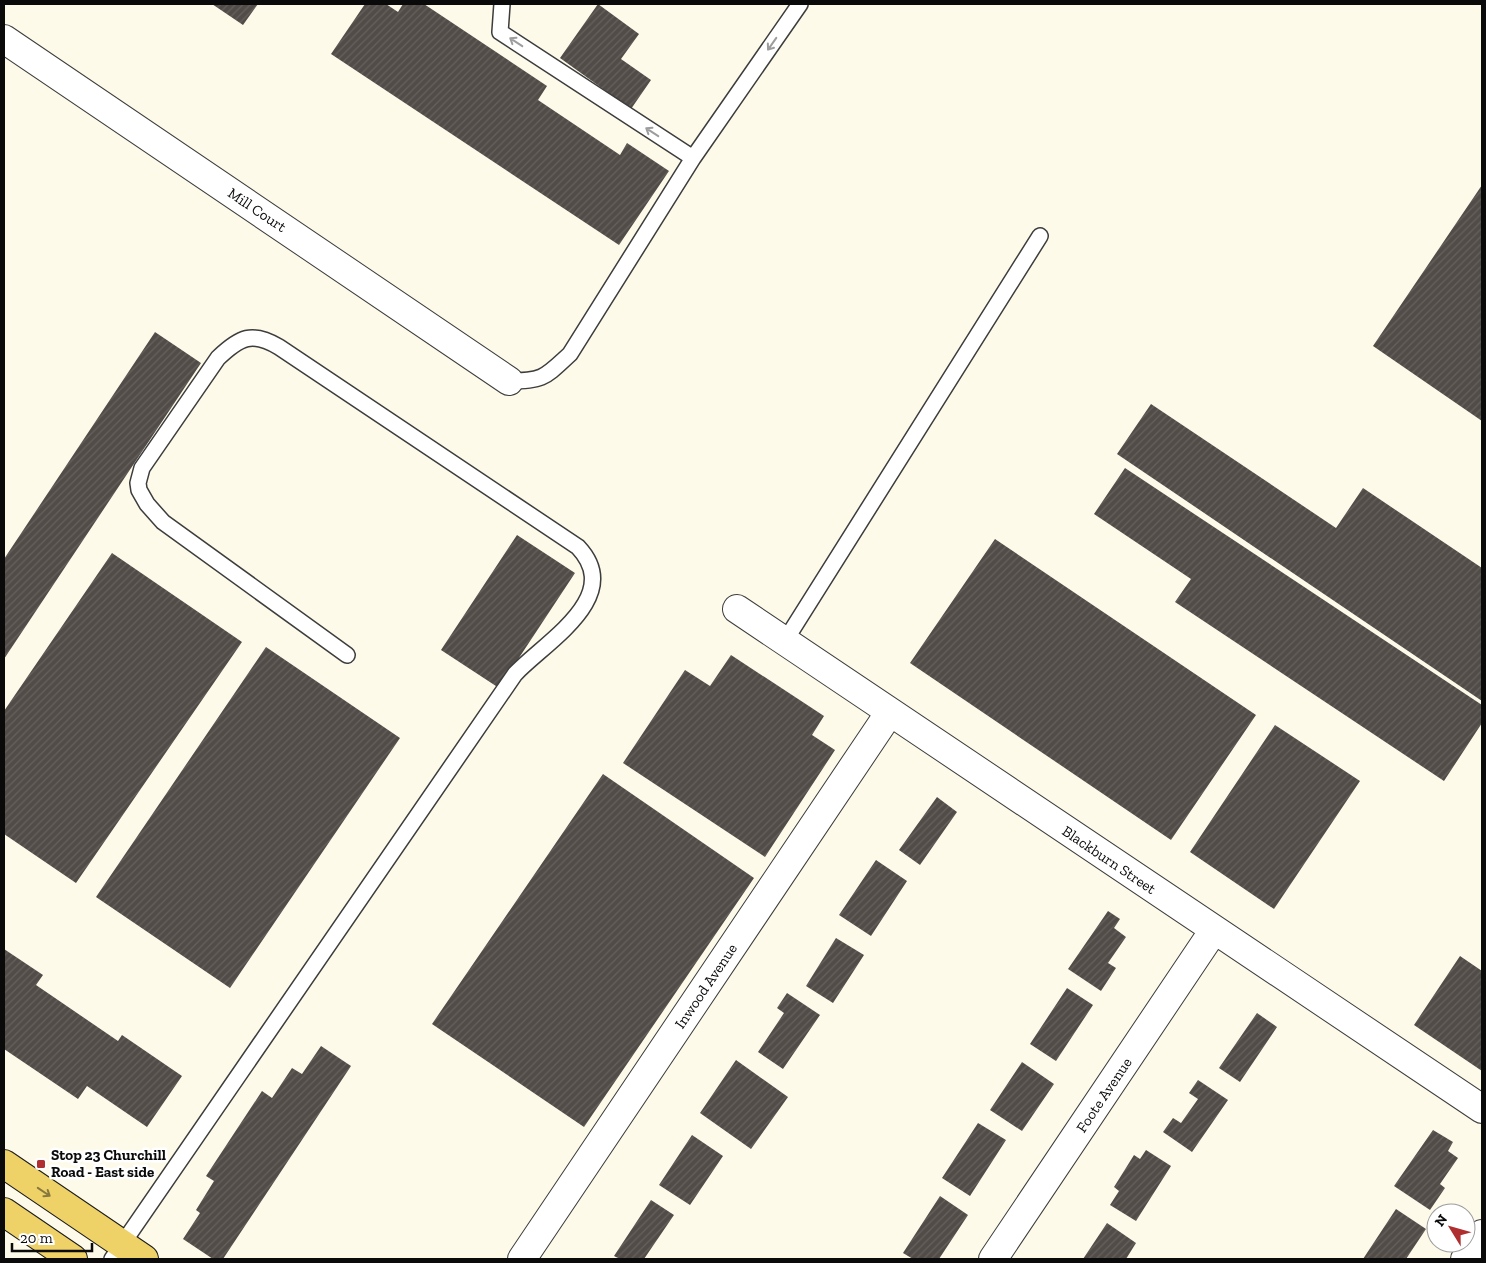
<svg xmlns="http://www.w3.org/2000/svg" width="1486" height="1263" font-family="'Zilla Slab',serif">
<defs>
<pattern id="building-hatch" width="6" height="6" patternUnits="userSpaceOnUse" patternTransform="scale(1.25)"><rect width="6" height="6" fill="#524c48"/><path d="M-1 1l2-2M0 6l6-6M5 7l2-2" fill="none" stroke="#66615e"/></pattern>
</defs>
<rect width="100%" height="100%" fill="#fdfae9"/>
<path fill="url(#building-hatch)" d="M212,4H258L243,25Z
M365,4H386L398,12L403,4H424L547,86L538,100L620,155L627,143L669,171L619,245L331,54Z
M598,4L639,34L621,59L651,80L631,109L560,58Z
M1482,185V421L1373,346Z
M155,332L201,363L4,659V559Z
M1151,404L1336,528L1363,488L1482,568V701L1117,454Z
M1125,468L1482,705V723L1444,781L1175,602L1191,579L1094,514Z
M517,535L575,573L499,688L441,650Z
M995,539L1256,715L1171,840L910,663Z
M112,553L242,642L76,883L4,834V711Z
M266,647L400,738L230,988L96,897Z
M731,655L824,716L812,735L835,750L765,857L623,763L685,670L710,686Z
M1275,725L1360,781L1274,909L1190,852Z
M603,774L754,878L584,1127L432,1024Z
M937,797L957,812L920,865L899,850Z
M876,860L907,881L871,936L839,915Z
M1108,911L1120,919L1114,928L1126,937L1108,963L1116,968L1101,991L1068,969Z
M836,938L864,955L833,1003L806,986Z
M4,949L43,975L36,985L118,1041L122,1035L182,1076L147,1127L87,1086L78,1099L4,1049Z
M1460,956L1482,971V1071L1414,1025Z
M1067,988L1093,1005L1056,1061L1030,1044Z
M787,993L820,1015L783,1069L758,1052L784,1013L777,1008Z
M1257,1013L1277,1027L1240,1082L1219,1068Z
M321,1046L351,1066L223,1259H213L183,1239L200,1213L196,1210L214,1181L206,1176L262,1091L272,1098L292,1068L302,1074Z
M736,1060L788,1097L751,1149L700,1113Z
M1022,1062L1054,1084L1022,1131L990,1110Z
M1198,1080L1228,1100L1192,1152L1163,1132L1173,1118L1181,1123L1198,1099L1189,1093Z
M978,1123L1006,1140L970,1196L942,1178Z
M1433,1130L1453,1142L1448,1151L1458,1158L1440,1184L1445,1188L1430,1210L1394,1186Z
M692,1135L723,1156L690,1205L659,1185Z
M1146,1150L1171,1166L1136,1221L1110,1205L1119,1191L1114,1187L1134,1155L1140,1159Z
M940,1196L968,1215L939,1259H913L903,1253Z
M651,1200L674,1215L644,1259H620L614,1256Z
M1396,1209L1426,1229L1406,1259H1363Z
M1107,1223L1136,1243L1126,1259H1083Z"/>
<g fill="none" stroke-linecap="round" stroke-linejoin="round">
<g stroke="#3d3d3d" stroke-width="18">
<path id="service" d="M502,4L500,32L693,158
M509,381C544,381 545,377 570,354L693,158L800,4
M785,641L1040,236
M112,1259L515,674C545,642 625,597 578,547L279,347C252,331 240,337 218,358L142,468L138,483L139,490L147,504L163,522L347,655"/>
</g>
<g stroke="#3d3d3d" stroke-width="30">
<path id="minor" d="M4,39L509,381
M737,609L1482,1109
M522,1259L890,712
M993,1259L1214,930
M1465,1259L1482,1234"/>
</g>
<g stroke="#1b1b1b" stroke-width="30">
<path id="primary" d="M4,1164L144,1259
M4,1212L73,1259"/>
</g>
<use href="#service" stroke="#fff" stroke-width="15"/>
<use href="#minor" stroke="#fff" stroke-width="28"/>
<use href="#primary" stroke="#eed268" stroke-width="28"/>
</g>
<defs><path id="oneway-shaft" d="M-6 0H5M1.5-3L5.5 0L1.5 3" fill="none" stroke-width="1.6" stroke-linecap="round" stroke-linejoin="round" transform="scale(1.25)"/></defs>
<g stroke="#9d9d9d">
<use href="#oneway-shaft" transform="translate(516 42) rotate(-147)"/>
<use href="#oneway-shaft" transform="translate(772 44) rotate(125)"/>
<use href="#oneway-shaft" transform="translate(652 132) rotate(-147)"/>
</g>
<use stroke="#87783e" href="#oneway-shaft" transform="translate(44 1192) rotate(34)"/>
<rect fill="#af2e2f" stroke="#fff" stroke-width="2" x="36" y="1159" width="10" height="10" rx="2.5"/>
<g text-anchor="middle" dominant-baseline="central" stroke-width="5" stroke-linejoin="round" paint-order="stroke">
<g font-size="15" fill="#0a0a0a" stroke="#fff">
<text transform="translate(257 210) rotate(34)">Mill Court</text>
<text transform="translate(1109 860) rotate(34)">Blackburn Street</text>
<text transform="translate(706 986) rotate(-56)">Inwood Avenue</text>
<text transform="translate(1104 1095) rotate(-56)">Foote Avenue</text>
</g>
<g font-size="15" font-weight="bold" fill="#0a0a0a" stroke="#fff" text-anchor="start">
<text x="51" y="1155">Stop 23 Churchill<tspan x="51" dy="17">Road - East side</tspan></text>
</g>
</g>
<rect width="1486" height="1263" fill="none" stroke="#0a0a0a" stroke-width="10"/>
<g transform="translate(1451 1228) rotate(307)"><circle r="24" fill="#ffffff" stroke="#9d9d9d"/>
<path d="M0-4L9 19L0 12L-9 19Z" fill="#af2e2f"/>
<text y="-8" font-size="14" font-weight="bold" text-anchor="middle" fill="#0a0a0a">N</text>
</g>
<path d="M12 1243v8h80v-8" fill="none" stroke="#0a0a0a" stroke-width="2.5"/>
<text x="20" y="1243" font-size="15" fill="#0a0a0a" stroke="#ffffff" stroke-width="4" paint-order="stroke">20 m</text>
</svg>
